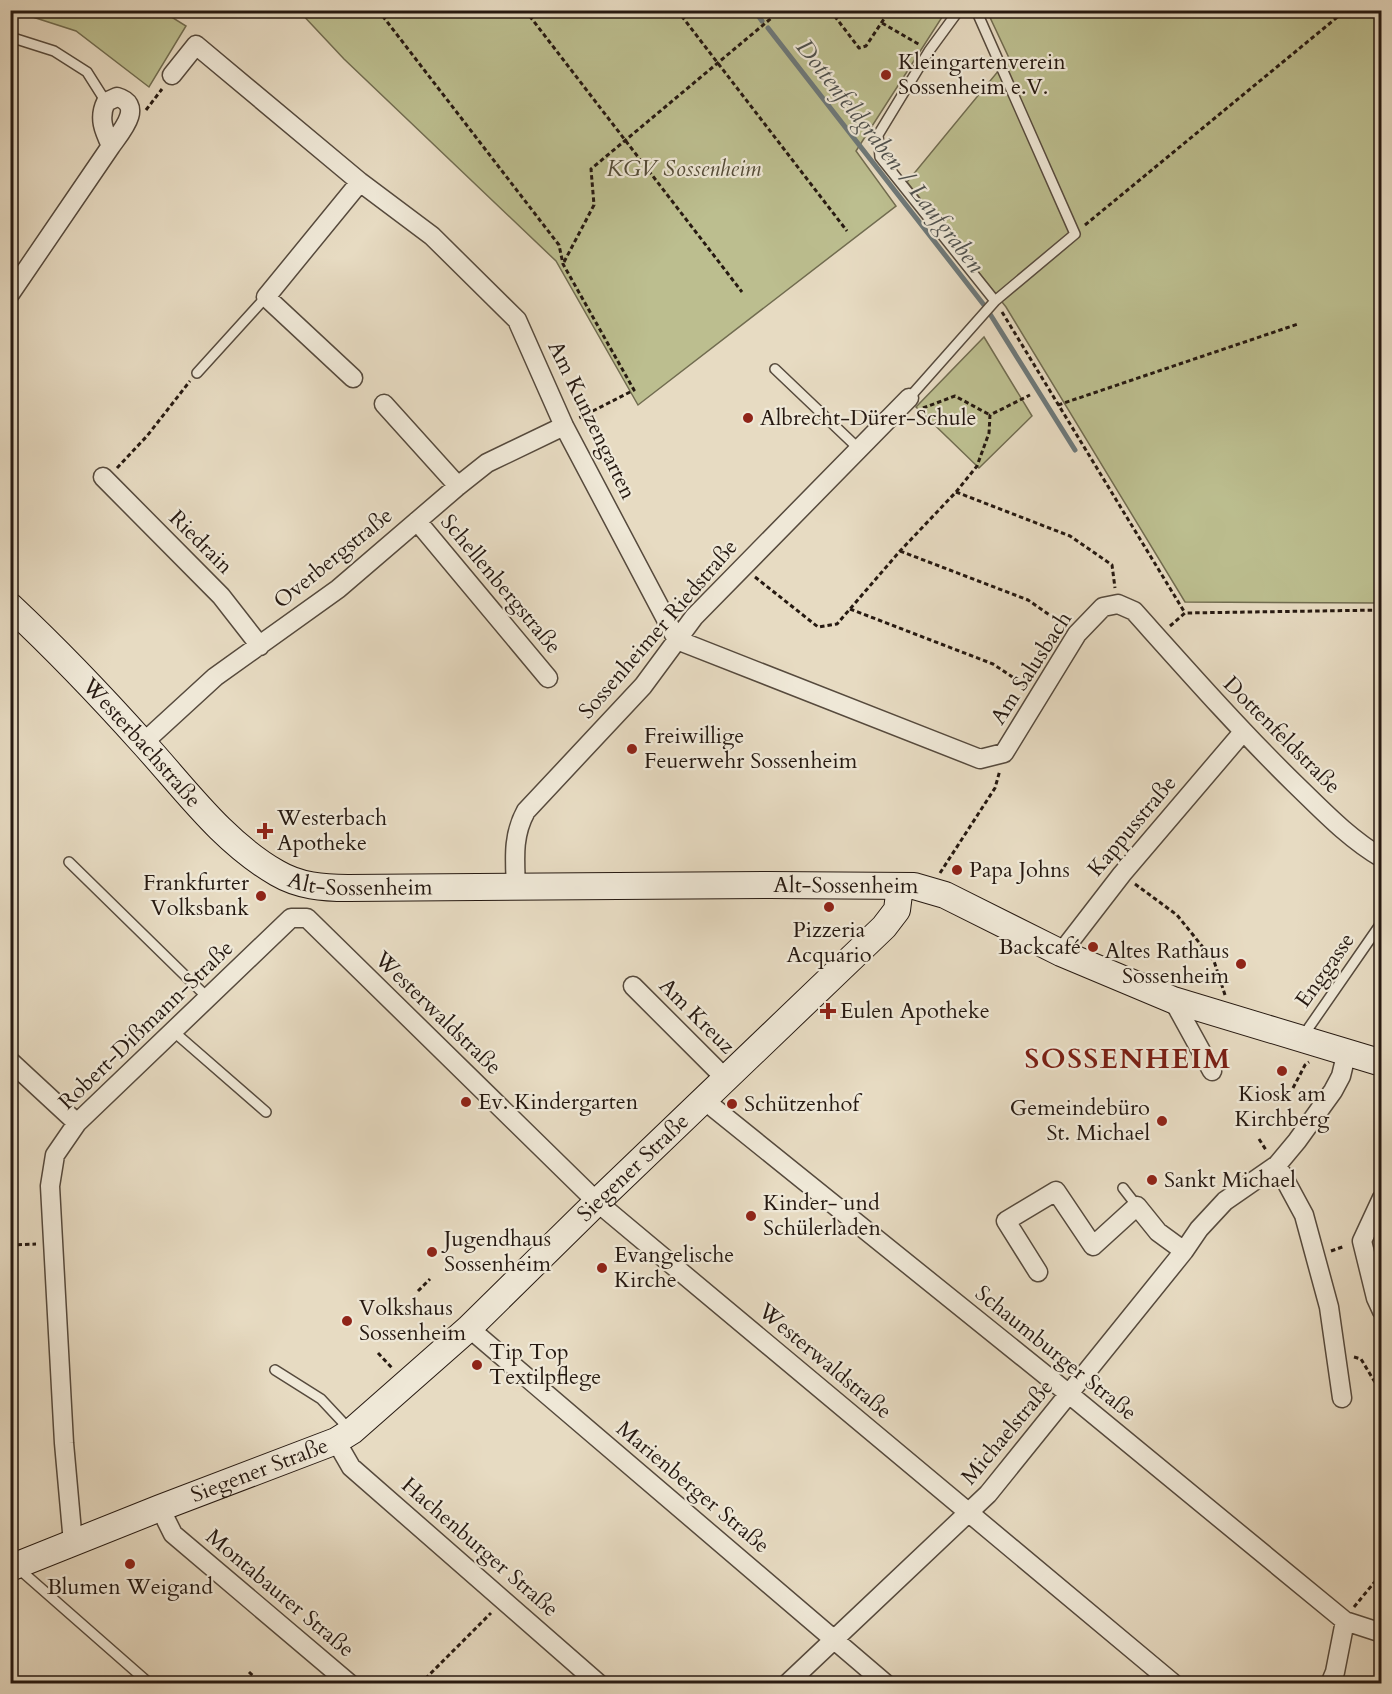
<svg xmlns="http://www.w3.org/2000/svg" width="1392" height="1694" font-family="Cardo,serif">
<rect width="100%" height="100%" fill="#e7dbc2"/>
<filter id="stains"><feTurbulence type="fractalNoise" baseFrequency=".00333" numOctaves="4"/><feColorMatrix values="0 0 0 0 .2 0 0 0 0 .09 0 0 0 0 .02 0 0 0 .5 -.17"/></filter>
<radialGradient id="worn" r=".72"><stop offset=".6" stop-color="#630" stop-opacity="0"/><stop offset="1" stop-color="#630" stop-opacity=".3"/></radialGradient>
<path fill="#bcbe8f" stroke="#716c50" stroke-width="1.5" d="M14,11H162L186,26L149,87L76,31Z
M299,11H946L856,151L896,206L638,405L556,261L344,59Z
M987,11H1381V603L1185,602L1006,307L907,182L1009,58Z
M984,337L1032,416L979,468L916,407Z"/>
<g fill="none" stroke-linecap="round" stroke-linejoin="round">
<path stroke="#6d7879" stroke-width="5" d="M754,10L762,21
M768,28L984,305
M990,314L1075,450"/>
<g stroke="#564a3d" stroke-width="12">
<path id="lane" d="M959,10L929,51L878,135L880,157L995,301
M10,37L54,51L87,72L106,102
M775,369L859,449
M197,373L266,297
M909,398L995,301L1075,234L976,10
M69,862L208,998
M173,1031L266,1112
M1303,1036L1382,922
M1123,1188L1137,1206
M275,1370L321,1399L350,1430
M19,1569L150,1684"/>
</g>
<g stroke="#564a3d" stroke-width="21">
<path id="street" d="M172,75L196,45L360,182L432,236L517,320L564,426L677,640L980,759L1004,753L1077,634L1103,607L1118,604L1134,611C1186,669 1238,728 1294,783C1322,810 1348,838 1382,858
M117,97C145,105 121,132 111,146C104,131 98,118 106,102Z
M10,294L111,146
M353,378L266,297L360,182
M384,404L458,486
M103,477L221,596L260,646
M417,521L548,678
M143,743L215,677L338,589L458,486L487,463L564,426
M516,888C515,860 512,836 526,811L643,686L694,617L909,398
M1061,953L1122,874L1243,732
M633,986L726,1079
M1173,1000L1212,1071
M10,1061L77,1123
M704,1100L1069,1394L1345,1621L1382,1633
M1277,1165L1304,1215L1329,1307L1342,1398
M1382,1198L1362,1241L1376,1298L1382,1311
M1038,1272L1006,1221L1056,1191L1093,1246L1137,1206L1158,1232L1184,1251
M469,1328L886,1684
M336,1441L351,1467L599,1684
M160,1508L173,1534L350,1684
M73,1543L64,1443L50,1186L55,1155L77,1123L291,918H307L597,1202L1174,1684
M787,1684L988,1494L1184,1251L1199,1229L1225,1201L1277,1165L1297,1141L1333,1091L1341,1076L1347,1051
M1330,1684L1335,1672L1345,1621"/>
</g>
<g stroke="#261911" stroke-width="28">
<g id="secondary">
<path id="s1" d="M10,606C57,650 101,696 144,744C185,789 223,842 277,873C299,886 323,888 348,888L769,885L914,886L945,895L1061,953L1173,1000L1382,1063"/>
<path id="s2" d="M10,1568L160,1508L336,1441L352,1431L469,1328L597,1202L884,927L897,910L900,886"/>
</g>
</g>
<path stroke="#261911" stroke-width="3" stroke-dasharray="4.5 3" stroke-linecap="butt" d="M378,10L559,245L563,264L634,390L579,418
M525,10L742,292
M677,10L847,231
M830,10L859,48L866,46L890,10
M882,23L920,45
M146,110L162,89
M1085,225L1346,10
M564,262L594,205L591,169L781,10
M1002,312L1185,613
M1058,405L1298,324
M923,408L955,396L990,415
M117,468L147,436L190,381
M956,492L1070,536L1112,565L1115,588
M900,551L1028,600L1064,625
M755,577L818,627L837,624L900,551L956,492L977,466L989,433L990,415L1030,395
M850,609L993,664L1026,686
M1170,626L1185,613L1382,610
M940,873L995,788L1000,770
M1135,884L1177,915L1214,961L1225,995
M1293,1088L1305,1065L1309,1062
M1259,1139L1266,1150
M10,1245L36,1244
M1331,1251L1345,1246
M418,1291L430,1279
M378,1353L393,1369
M1354,1357L1361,1359L1376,1384L1382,1380
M1376,1384L1382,1392
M1354,1607L1382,1573
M249,1672L262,1684
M420,1684L491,1613"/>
<use href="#lane" stroke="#efe8d7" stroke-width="9"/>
<use href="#street" stroke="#efe8d7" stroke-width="18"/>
<use href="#secondary" stroke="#efe8d7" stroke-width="26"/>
</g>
<g fill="#8f2418" stroke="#efe8d7" stroke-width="2">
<circle cx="886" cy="75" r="6"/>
<circle cx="748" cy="418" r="6"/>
<circle cx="632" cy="749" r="6"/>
<path d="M262 822h6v6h6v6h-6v6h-6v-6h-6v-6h6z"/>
<circle cx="957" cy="870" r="6"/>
<circle cx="261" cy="896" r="6"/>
<circle cx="829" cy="907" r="6"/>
<circle cx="1093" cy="947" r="6"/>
<circle cx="1241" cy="964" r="6"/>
<path d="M825 1002h6v6h6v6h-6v6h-6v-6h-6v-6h6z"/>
<circle cx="1282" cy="1071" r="6"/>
<circle cx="466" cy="1102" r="6"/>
<circle cx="732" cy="1104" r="6"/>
<circle cx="1162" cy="1121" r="6"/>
<circle cx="1152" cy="1180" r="6"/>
<circle cx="751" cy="1216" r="6"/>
<circle cx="432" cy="1252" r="6"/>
<circle cx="602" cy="1268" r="6"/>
<circle cx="347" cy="1321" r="6"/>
<circle cx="477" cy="1365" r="6"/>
<circle cx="130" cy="1564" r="6"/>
</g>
<g text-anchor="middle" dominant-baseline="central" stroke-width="4.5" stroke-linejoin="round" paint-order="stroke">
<g font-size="22" fill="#261911" stroke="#efe8d7" text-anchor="start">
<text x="898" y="62">Kleingartenverein<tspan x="898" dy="25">Sossenheim e.V.</tspan></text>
<text x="760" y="418">Albrecht-Dürer-Schule</text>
<text x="644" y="736">Freiwillige<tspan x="644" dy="25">Feuerwehr Sossenheim</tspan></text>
<text x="277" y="818">Westerbach<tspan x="277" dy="25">Apotheke</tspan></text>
<text x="969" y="870">Papa Johns</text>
<text x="249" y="883" text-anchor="end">Frankfurter<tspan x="249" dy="25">Volksbank</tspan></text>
<text x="829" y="930" text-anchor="middle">Pizzeria<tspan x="829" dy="25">Acquario</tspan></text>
<text x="1081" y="947" text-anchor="end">Backcafé</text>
<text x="1229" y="951" text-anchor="end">Altes Rathaus<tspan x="1229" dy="25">Sossenheim</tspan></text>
<text x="840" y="1011">Eulen Apotheke</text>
<text x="1282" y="1094" text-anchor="middle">Kiosk am<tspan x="1282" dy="25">Kirchberg</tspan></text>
<text x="478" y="1102">Ev. Kindergarten</text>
<text x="744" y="1104">Schützenhof</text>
<text x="1150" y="1108" text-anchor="end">Gemeindebüro<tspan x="1150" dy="25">St. Michael</tspan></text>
<text x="1164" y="1180">Sankt Michael</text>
<text x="763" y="1203">Kinder- und<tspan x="763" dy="25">Schülerladen</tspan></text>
<text x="444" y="1239">Jugendhaus<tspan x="444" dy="25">Sossenheim</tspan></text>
<text x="614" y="1255">Evangelische<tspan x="614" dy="25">Kirche</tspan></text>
<text x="359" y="1308">Volkshaus<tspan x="359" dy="25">Sossenheim</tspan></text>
<text x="489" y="1352">Tip Top<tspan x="489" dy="25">Textilpflege</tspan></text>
<text x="130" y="1587" text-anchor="middle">Blumen Weigand</text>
</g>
<g font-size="22" font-style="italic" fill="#534b37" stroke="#efe8d7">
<text x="684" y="169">KGV Sossenheim</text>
</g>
<g font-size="22" fill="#261911" stroke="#efe8d7">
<text transform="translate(592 420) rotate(64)">Am Kunzengarten</text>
<text transform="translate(201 542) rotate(45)">Riedrain</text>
<text transform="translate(333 558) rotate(-39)">Overbergstraße</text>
<text transform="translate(501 584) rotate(50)">Schellenbergstraße</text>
<text transform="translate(658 629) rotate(-49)">Sossenheimer Riedstraße</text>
<text transform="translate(1031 668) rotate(-57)">Am Salusbach</text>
<text transform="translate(1282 735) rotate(45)">Dottenfeldstraße</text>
<text stroke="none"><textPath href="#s1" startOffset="190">Westerbachstraße</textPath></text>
<text transform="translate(1132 826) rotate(-50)">Kappusstraße</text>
<text stroke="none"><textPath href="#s1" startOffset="464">Alt-Sossenheim</textPath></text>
<text stroke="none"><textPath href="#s1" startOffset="950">Alt-Sossenheim</textPath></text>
<text transform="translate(1325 970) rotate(-55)">Enggasse</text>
<text transform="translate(438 1013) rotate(44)">Westerwaldstraße</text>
<text transform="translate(697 1016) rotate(45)">Am Kreuz</text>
<text transform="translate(146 1025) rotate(-44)">Robert-Dißmann-Straße</text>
<text stroke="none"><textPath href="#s2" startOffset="754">Siegener Straße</textPath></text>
<text transform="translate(1056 1353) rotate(39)">Schaumburger Straße</text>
<text transform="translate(825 1361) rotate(40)">Westerwaldstraße</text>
<text transform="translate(1007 1432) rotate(-50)">Michaelstraße</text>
<text stroke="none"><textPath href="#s2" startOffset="268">Siegener Straße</textPath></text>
<text transform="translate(693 1487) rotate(40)">Marienberger Straße</text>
<text transform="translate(480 1547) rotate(41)">Hachenburger Straße</text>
<text transform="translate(280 1593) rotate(40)">Montabaurer Straße</text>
</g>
<g font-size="24" font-style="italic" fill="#4f514e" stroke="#efe8d7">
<text transform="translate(890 156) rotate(52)">Dottenfeldgraben / Laufgraben</text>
</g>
<g font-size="28" font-weight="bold" letter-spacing="1.5" fill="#7a1f14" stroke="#efe8d7">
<text x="1128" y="1059">SOSSENHEIM</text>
</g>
</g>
<rect width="1392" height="1694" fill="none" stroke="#e7dbc2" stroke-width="36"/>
<rect x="12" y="12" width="1368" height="1670" fill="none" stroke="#261911" stroke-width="3"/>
<rect x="18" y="18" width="1356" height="1658" fill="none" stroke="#261911" stroke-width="1.5"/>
<rect width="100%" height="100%" filter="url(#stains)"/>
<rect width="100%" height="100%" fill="url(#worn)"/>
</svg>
